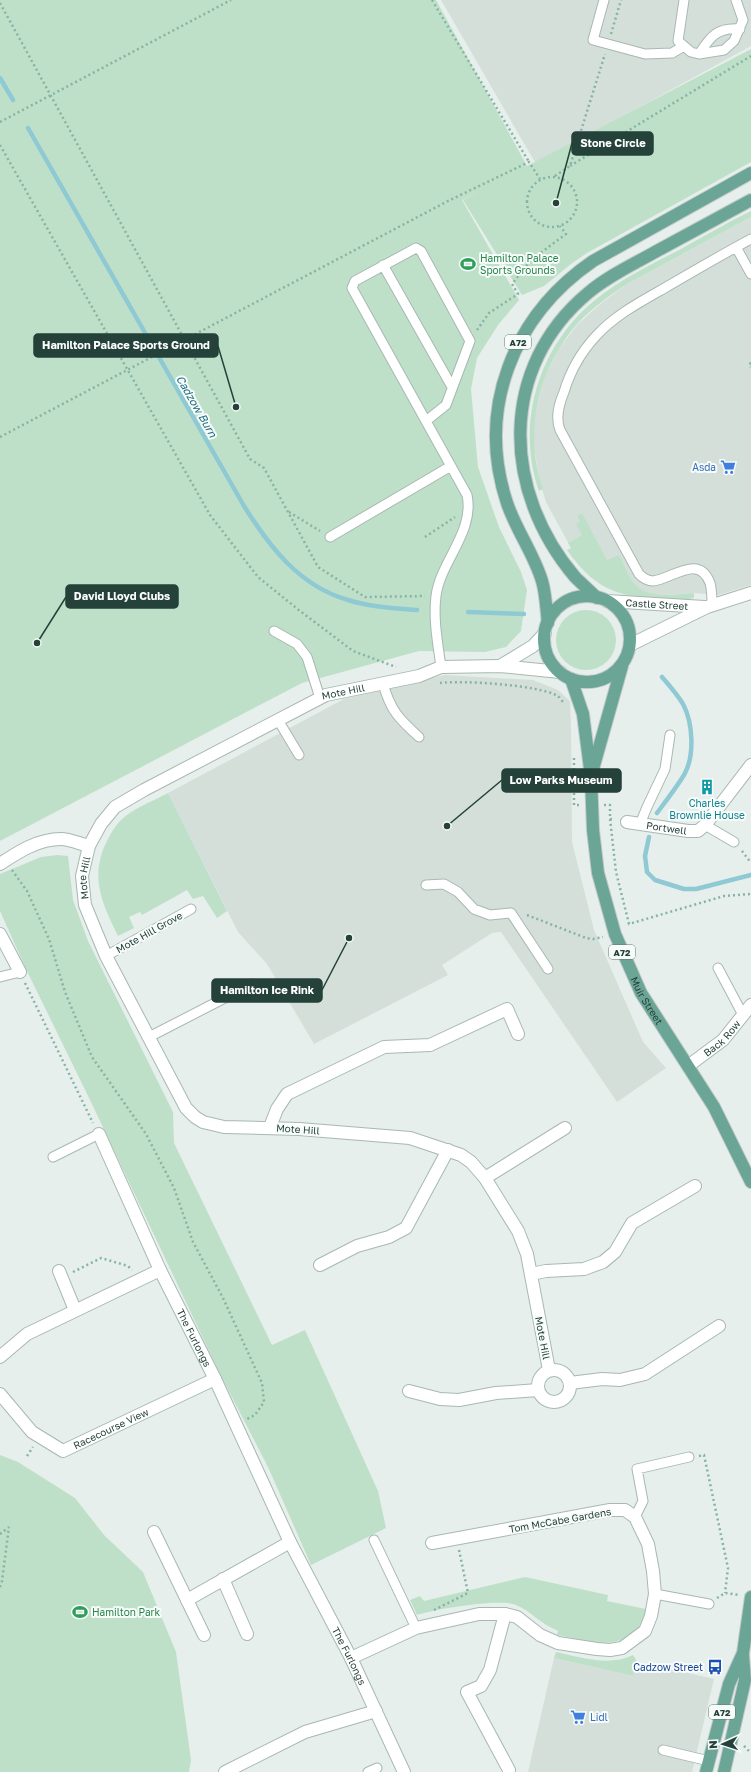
<svg xmlns="http://www.w3.org/2000/svg" width="751" height="1772" font-family="'Golos Text',sans-serif">
<rect width="100%" height="100%" fill="#e6efeb"/>
<path fill="#d4dfda" d="M441,0H751V46L536,164Z
M751,217V585L718,595L694,593L661,595L643,594L571,548L546,502L539,479L534,446V420L540,394L545,377L558,350L577,325L599,305L627,284Z
M445,675L533,680L558,690L570,701L571,726L572,842L594,930L643,1042L666,1068L617,1102L501,932L492,933L442,965L448,975L314,1044L267,964L238,932L168,793L344,699Z
M554,1658L633,1676L635,1670L640,1666L662,1667L714,1679L692,1772H528Z"/>
<path fill="#bfe0c8" d="M0,0H436L527,166L751,49V162L587,253L571,264L544,286L522,295L463,200L479,192L462,200L519,300L498,325L477,358L471,389L478,467L499,527L521,572L527,590L521,631L506,647L485,652L419,651L302,683L0,841Z
M751,211V217L627,284C609,296 592,308 577,324C538,369 523,433 543,489L539,491C515,423 539,345 595,300C621,279 650,265 679,250C703,237 726,223 751,211Z
M582,513L607,560L619,555C624,563 627,576 634,583C647,600 675,594 694,593V598C682,601 670,600 658,599C615,597 592,586 567,550L571,548L568,543L582,535L576,524L580,521L577,516Z
M556 640a30 30 0 1 1 60 0a30 30 0 1 1-60 0Z
M168,793L227,911L217,918L203,896L193,899L187,890L142,915L140,912L129,917L134,928L118,936C102,903 89,877 107,841C112,831 118,821 127,815C139,806 155,800 168,793Z
M57,855L68,856L73,900L88,941L173,1112L174,1143L272,1345L305,1330L378,1491L386,1528L311,1565L268,1467L220,1374L91,1102L25,967L0,911V874L41,857Z
M0,1455L18,1462L75,1498L104,1535L143,1572L176,1652L191,1760L189,1772H0Z
M525,1577L608,1595L607,1601L646,1609C645,1614 644,1620 641,1624C620,1654 586,1640 557,1635L558,1631C553,1628 547,1626 542,1622C533,1616 526,1609 516,1605C501,1598 435,1609 417,1615L410,1600L420,1596L424,1601Z
M556,1652C580,1657 609,1667 633,1655L640,1666L635,1670L633,1676L554,1658Z"/>
<g fill="none" stroke-linecap="round" stroke-linejoin="round">
<path stroke="#8ec9d4" stroke-width="4.5" d="M0,78L13,100
M28,128L244,506C269,546 299,586 348,600C370,607 394,608 417,610
M468,612L524,614
M657,813C666,801 676,788 684,775C695,756 693,723 683,704C677,694 669,685 662,677
M649,837L645,856L647,872L655,880L684,889H696L751,875"/>
<g stroke="#a8b8b2" stroke-width="11">
<path id="service" d="M604,0L593,40L645,54L672,53L684,46
M684,0L678,41L691,52L699,54L724,50L734,41L743,20L736,0
M699,54C710,37 717,27 740,29
M736,247L751,274
M383,265L452,387
M426,421L446,405L470,341L421,251L416,248L355,281L352,288L467,495C475,532 440,562 436,596C433,619 438,645 441,667
M330,537L451,466
M712,605C712,599 712,590 710,583C699,553 672,579 653,581C647,581 643,578 639,574L560,430C555,417 559,404 564,392C570,372 582,351 596,336C614,316 640,302 663,289C692,272 721,255 751,239
M274,631L297,644L307,657L320,698
M383,683C390,710 399,719 419,737
M278,720L299,755
M640,824L647,807L665,769L670,735
M705,825L734,842
M426,885L444,884L458,892L474,909L490,915L511,913L548,969
M106,956L191,909
M718,968L743,1015
M0,977L20,972
M149,1037L252,984
M53,1157L99,1134
M635,1517L643,1501L637,1469L689,1457
M374,1540L416,1628
M655,1594L709,1604
M663,1750L709,1761
M368,1772L377,1768"/>
</g>
<g stroke="#a8b8b2" stroke-width="14">
<g id="minor">
<path id="s1" d="M607,601L704,607"/>
<path d="M630,645L707,607L751,593"/>
<path d="M500,666L533,646L545,633"/>
<path id="s2" d="M627,822L688,831H698L705,825L751,765"/>
<path d="M0,864C18,852 38,839 61,839C70,839 80,844 89,846"/>
<path d="M0,934L20,972"/>
<path id="s3" d="M688,1066L723,1040L751,1005"/>
<path d="M270,1127L277,1109L287,1094L384,1047L430,1045L507,1009L518,1034"/>
<path id="s4" d="M99,1134L160,1270L215,1379L290,1542L351,1658L404,1772"/>
<path d="M485,1178L565,1128"/>
<path d="M320,1265L357,1246L389,1237L406,1228L448,1150"/>
<path d="M59,1271L75,1310"/>
<path d="M531,1274L546,1271L584,1269L603,1262L615,1252L632,1223L695,1186"/>
<path d="M0,1357L27,1334L160,1270"/>
<circle cx="554" cy="1386" r="16"/>
<path id="s5" d="M549,1370L527,1254L518,1231L485,1178L471,1162L461,1155L410,1138L299,1129L224,1127L203,1122L195,1117L186,1108L106,956L85,905L82,876L89,846L101,824L115,807L144,790L326,695L419,676L441,667L500,666L560,672"/>
<path d="M570,1383L602,1379L620,1380L645,1374L719,1326"/>
<path d="M409,1391L440,1399L459,1400L496,1393L538,1390"/>
<path id="s6" d="M0,1394L32,1432L63,1451L215,1379"/>
<path d="M154,1532L187,1600L290,1542"/>
<path d="M223,1579L247,1634"/>
<path d="M187,1600L204,1635"/>
<path d="M505,1614L490,1670L481,1686L467,1692L509,1770"/>
<path d="M351,1658L416,1628L479,1614H505L517,1617L540,1635L558,1643L597,1649L610,1650L622,1648L645,1631L651,1616L655,1594L653,1571L648,1544L635,1517L625,1510H610L432,1543"/>
<path d="M225,1772L305,1732L376,1711"/>
</g>
</g>
<g stroke="#c2cac8" stroke-width="14">
<g id="primary">
<circle cx="587" cy="639" r="43"/>
<path d="M597,598C590,591 582,584 575,577C502,491 498,368 588,293C608,276 632,265 655,252C687,235 719,217 751,200"/>
<path d="M548,623C546,609 546,594 542,581C534,554 516,530 507,503C476,409 513,316 593,261L751,173"/>
<path id="s7" d="M571,679L583,714L591,777L593,830L598,873L615,934L641,993L714,1107L751,1182"/>
<path d="M593,769L622,666"/>
<path d="M706,1772L729,1684L743,1653L751,1597"/>
<path d="M724,1772L745,1680L743,1656"/>
</g>
</g>
<path stroke="#86b3a5" stroke-width="2.5" stroke-dasharray="2 3" stroke-linecap="butt" d="M432,0L529,162
M0,3L250,459L264,468L318,567L365,597L425,596
M611,34L621,0
M0,122L231,0
M0,145L210,515L258,577L300,611L353,651L396,667
M570,166L751,56
M555,176L570,166L605,54
M527 202a25 25 0 1 1 50 0a25 25 0 1 1-50 0Z
M477,330L489,313L518,294L512,284L531,260L566,234L560,226
M751,363L749,364L751,367
M0,437L448,201L529,162L540,179
M289,512L320,531
M425,537L455,517
M440,683C462,680 539,685 558,696C560,698 562,701 564,703
M574,758V805H579
M604,805H610V819L614,820
M610,819L616,872L629,924L724,896L751,894
M742,851L751,863
M12,870L27,891L49,939L65,992L92,1057L146,1134L174,1188L193,1242L223,1298L262,1383L264,1402L255,1415L247,1419
M527,915L586,938L593,939L603,937
M25,983L93,1123
M73,1272L101,1258L128,1266L132,1270
M27,1456L33,1447
M699,1456L704,1455L728,1568L725,1593
M0,1534L9,1527
M0,1587L2,1581L9,1527
M717,1598L725,1593L739,1595
M434,1610L468,1593L459,1550
M744,1746L751,1753"/>
<use href="#service" stroke="#fff" stroke-width="9"/>
<use href="#minor" stroke="#fff" stroke-width="12"/>
<use href="#primary" stroke="#6aa596" stroke-width="12"/>
</g>
<defs>
<g id="stadium-bare" transform="scale(1.2)"><path d="M0-5a6.5 5 0 1 0 0 10a6.5 5 0 1 0 0-10ZM-3.5-1.8h7v3.6h-7Z" fill="#2e9e5b" stroke="#f7fbf9" stroke-width="2.5" paint-order="stroke"/></g>
<g id="supermarket-bare" transform="scale(1.2)"><path d="M-6-5.5h2.5l.6 2H6L4.5 2H-2.5L-4.4-4H-6ZM-1.5 3.2a1.3 1.3 0 1 0 .1 0ZM3 3.2a1.3 1.3 0 1 0 .1 0Z" fill="#3f7fe0" stroke="#f7fbf9" stroke-width="2.5" paint-order="stroke"/></g>
<g id="building-bare" transform="scale(1.2)"><path d="M-4-6H4V6H1V3H-1V6H-4ZM-2.5-4.3h1.7v1.8h-1.7ZM.8-4.3h1.7v1.8H.8ZM-2.5-1h1.7V.8h-1.7ZM.8-1h1.7V.8H.8Z" fill="#0f9aa8" stroke="#f7fbf9" stroke-width="2.5" paint-order="stroke"/></g>
<g id="bus-bare" transform="scale(1.2)"><path d="M-5-6H5V4H4V6H2V4H-2V6H-4V4H-5ZM-3.5-4V0h7V-4ZM-3.5 1.2v1.5H-2V1.2ZM2 1.2v1.5H3.5V1.2Z" fill="#1a4fb4" stroke="#f7fbf9" stroke-width="2.5" paint-order="stroke"/></g>
</defs>
<g fill-rule="evenodd">
<use href="#stadium-bare" x="468" y="264"/>
<use href="#supermarket-bare" x="728" y="467"/>
<use href="#building-bare" x="707" y="787"/>
<use href="#stadium-bare" x="80" y="1612"/>
<use href="#bus-bare" x="715" y="1667"/>
<use href="#supermarket-bare" x="578" y="1717"/>
</g>
<g text-anchor="middle" dominant-baseline="central" stroke-width="4" stroke-linejoin="round" paint-order="stroke">
<g fill="#f7fbf9" stroke="#637a73" stroke-width="1">
<rect x="505" y="335" width="26" height="14" rx="3"/>
<rect x="609" y="945" width="26" height="14" rx="3"/>
<rect x="709" y="1705" width="26" height="14" rx="3"/>
</g>
<g font-size="9" font-weight="bold" fill="#24423a">
<text x="518" y="342">A72</text>
<text x="622" y="952">A72</text>
<text x="722" y="1712">A72</text>
</g>
<g font-size="10" fill="#27864d" stroke="#f7fbf9" text-anchor="start">
<text x="480" y="258">Hamilton Palace<tspan x="480" dy="12">Sports Grounds</tspan></text>
<text x="92" y="1612">Hamilton Park</text>
</g>
<g font-size="10" fill="#366cbe" stroke="#f7fbf9" text-anchor="end">
<text x="716" y="467">Asda</text>
<text x="590" y="1717" text-anchor="start">Lidl</text>
</g>
<g font-size="10" fill="#24423a" stroke="#f7fbf9">
<text stroke="none"><textPath href="#s1" startOffset="50">Castle Street</textPath></text>
<text stroke="none"><textPath href="#s5" startOffset="1113">Mote Hill</textPath></text>
<text stroke="none"><textPath href="#s2" startOffset="40">Portwell</textPath></text>
<text stroke="none"><textPath href="#s5" startOffset="777">Mote Hill</textPath></text>
<text transform="translate(149 932) rotate(-29)">Mote Hill Grove</text>
<text stroke="none"><textPath href="#s7" startOffset="334">Muir Street</textPath></text>
<text stroke="none"><textPath href="#s3" startOffset="44">Back Row</textPath></text>
<text transform="translate(298 1129) rotate(4)">Mote Hill</text>
<text stroke="none"><textPath href="#s4" startOffset="225">The Furlongs</textPath></text>
<text transform="translate(543 1338) rotate(79)">Mote Hill</text>
<text stroke="none"><textPath href="#s6" startOffset="139">Racecourse View</textPath></text>
<text transform="translate(560 1520) rotate(-10)">Tom McCabe Gardens</text>
<text stroke="none"><textPath href="#s4" startOffset="579">The Furlongs</textPath></text>
</g>
<g font-size="10" fill="#0d838f" stroke="#f7fbf9">
<text x="707" y="803">Charles<tspan x="707" dy="12">Brownlie House</tspan></text>
</g>
<g font-size="10" fill="#164399" stroke="#f7fbf9" text-anchor="end">
<text x="703" y="1667">Cadzow Street</text>
</g>
<g font-size="11" font-style="italic" fill="#1c6f80" stroke="#f7fbf9">
<text transform="translate(197 406) rotate(60)">Cadzow Burn</text>
</g>
</g>
<path fill="none" stroke="#24423a" stroke-width="1.5" d="M556 203L572 143M236 407L218 346M37 643L66 597M447 826L502 780M349 938L322 990"/>
<g fill="#24423a" stroke="#f7fbf9" stroke-width="1.5">
<circle cx="556" cy="203" r="4"/>
<circle cx="236" cy="407" r="4"/>
<circle cx="37" cy="643" r="4"/>
<circle cx="447" cy="826" r="4"/>
<circle cx="349" cy="938" r="4"/>
</g>
<g fill="#24423a" stroke="#24423a" stroke-width="1.5">
<rect x="572" y="132" width="81" height="23" rx="4"/>
<rect x="34" y="334" width="184" height="23" rx="4"/>
<rect x="66" y="585" width="112" height="23" rx="4"/>
<rect x="502" y="769" width="119" height="23" rx="4"/>
<rect x="212" y="979" width="110" height="23" rx="4"/>
</g>
<g font-size="11" text-anchor="middle" font-weight="bold" fill="#fff">
<text x="613" y="147">Stone Circle</text>
<text x="126" y="349">Hamilton Palace Sports Ground</text>
<text x="122" y="600">David Lloyd Clubs</text>
<text x="561" y="784">Low Parks Museum</text>
<text x="267" y="994">Hamilton Ice Rink</text>
</g>
<g transform="translate(723 1744) rotate(267)" stroke="#f7fbf9" stroke-width="3" paint-order="stroke">
<path d="M0-3L7 15L0 10L-7 15Z" fill="#24423a"/>
<text y="-6" font-size="11" font-weight="bold" text-anchor="middle" fill="#24423a">N</text>
</g>
</svg>
